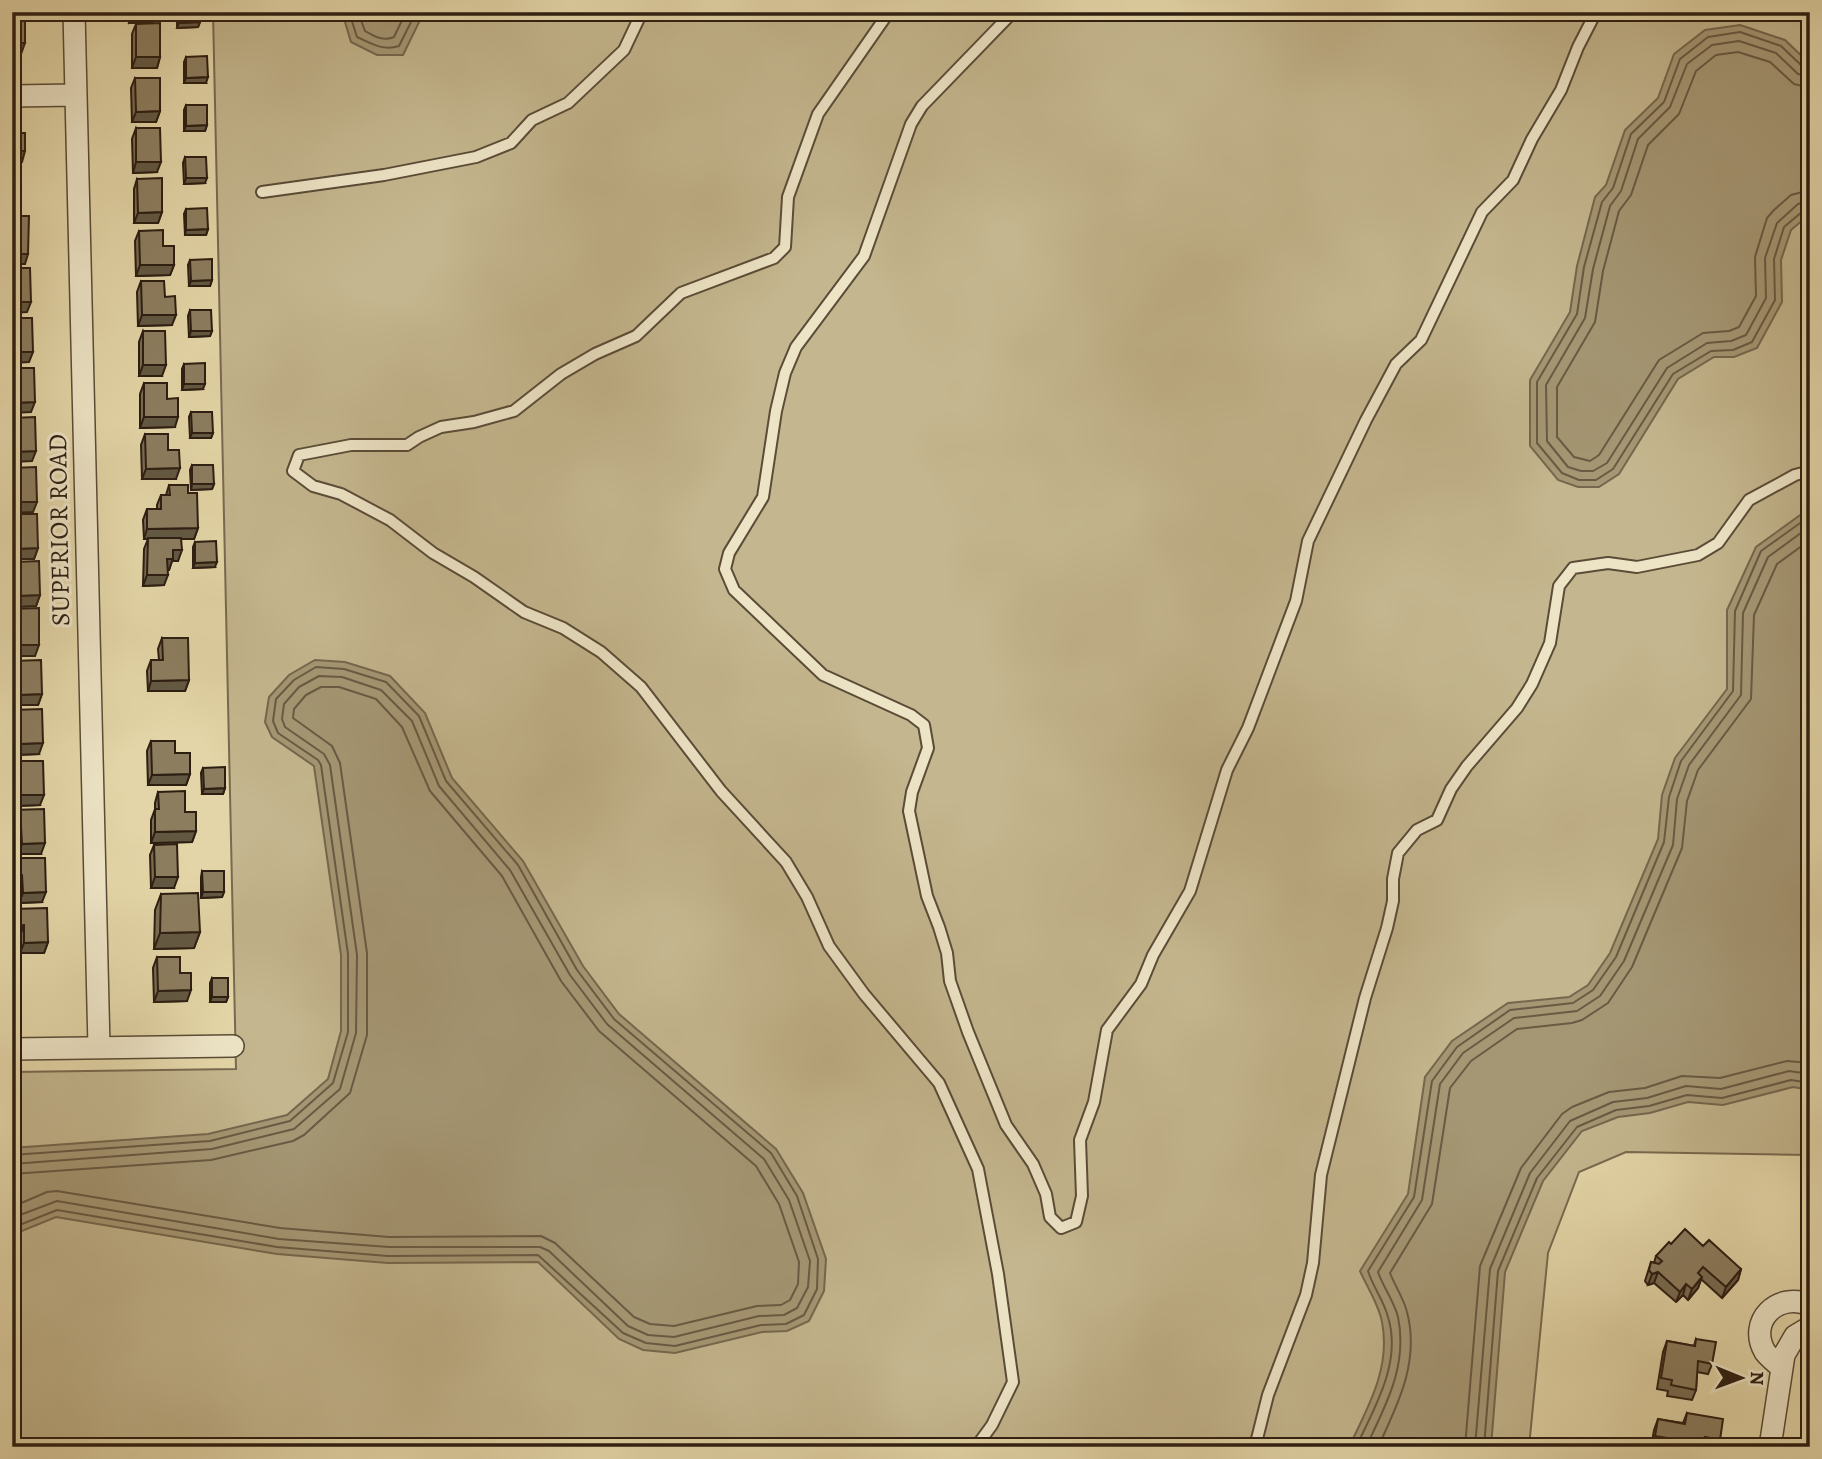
<svg xmlns="http://www.w3.org/2000/svg" width="1822" height="1459" font-family="Alegreya,serif">
<rect width="100%" height="100%" fill="#e3d5a7"/>
<filter id="stains"><feTurbulence type="fractalNoise" baseFrequency=".00286" numOctaves="4"/><feColorMatrix values="0 0 0 0 .2 0 0 0 0 .09 0 0 0 0 .02 0 0 0 .5 -.17"/></filter>
<radialGradient id="worn" r=".72"><stop offset=".6" stop-color="#630" stop-opacity="0"/><stop offset="1" stop-color="#630" stop-opacity=".3"/></radialGradient>
<path fill="#c4b68e" stroke="#786a50" stroke-width="2" d="M213,12H1810V1155L1626,1152L1579,1172L1548,1253L1529,1447H12V1072L236,1069Z"/>
<path fill="#a59774" stroke="#75674d" stroke-width="2" d="M342,12H424L403,55H377L351,42Z
M1740,25L1785,40L1810,64V214L1791,230L1781,260L1782,302L1757,348L1734,357H1714L1678,379L1619,474L1599,487H1578L1558,480L1530,446V380L1570,312L1577,266L1595,197L1606,185L1625,130L1658,98L1674,54L1705,30Z
M1803,513L1810,514V1090L1793,1087L1723,1105L1688,1102L1650,1113L1618,1117L1582,1131L1543,1181L1505,1272L1491,1447H1349C1368,1407 1391,1368 1382,1322C1379,1305 1367,1287 1360,1271L1408,1194L1425,1077L1452,1041L1508,1003L1569,997L1588,985L1610,953L1658,839L1662,795L1675,758L1727,689V610L1756,547Z
M315,660L345,662L390,676L425,713L452,778L523,861L583,966L619,1014L776,1149L803,1193L826,1259L824,1291L809,1321L787,1331L762,1332L675,1353L643,1350L619,1339L538,1262L388,1263L277,1254L56,1217L12,1235V1148L208,1134L287,1115L328,1079L341,1031V955L314,766L272,737L265,722L269,697L289,675Z"/>
<g fill="none" stroke-linecap="round" stroke-linejoin="round">
<path stroke="#695a43" stroke-width="2" d="M349,12L357,37C372,44 383,51 399,46L416,12
M358,12L365,31C374,36 383,42 394,37L406,12
M1810,68L1803,67L1781,46L1740,32L1708,37L1680,59L1664,102L1631,134L1613,188L1602,202L1584,267L1577,314L1537,382V443L1562,473L1579,480H1596L1613,469L1673,374L1711,351L1733,350L1752,342L1775,300L1774,259L1784,227L1803,211L1810,209
M1810,77L1798,74L1776,53L1739,41L1712,45L1687,64L1670,107L1638,139L1621,191L1610,206L1593,269L1585,318L1546,385L1547,441L1568,467L1581,471H1593L1607,463L1667,368L1707,343L1731,341L1746,335L1766,298L1765,258L1777,223L1798,204L1810,200
M1810,88L1794,84L1770,62L1738,52L1716,55L1696,71L1679,114L1648,145L1631,195L1619,211L1603,271L1595,322L1557,387V437L1574,457L1590,461L1599,455L1659,360L1703,333L1729,331L1739,327L1756,296L1755,257L1767,218L1774,210L1791,195L1810,190
M12,1155L210,1141L290,1121L333,1083L348,1032V954L321,765L318,760L278,733L273,721L276,699L294,680L316,667L344,669L386,682L419,716L446,781L518,865L577,970L614,1019L771,1153L797,1196L818,1259L817,1289L804,1315L786,1324L761,1325L675,1346L646,1343L623,1333L538,1255L388,1256L277,1247L57,1210L12,1228
M12,1164L212,1149L294,1129L340,1089L356,1033L357,955L330,765L324,754L285,727L282,719L284,704L299,687L319,676L342,677L381,690L412,721L439,786L510,870L570,975L607,1024L764,1159L789,1200L810,1261L808,1287L797,1308L784,1315L759,1316L674,1337L648,1335L628,1326L549,1251L540,1247H389L279,1239L57,1201L12,1218
M12,1174L211,1160L293,1141L304,1135L350,1093L367,1035V953L340,763L332,746L293,718L294,709L306,695L321,687H339L376,699L402,727L430,791L502,876L561,981L599,1031L756,1166L779,1204L799,1262L798,1284L790,1300L781,1305L757,1306L674,1326L650,1324L634,1317L555,1243L541,1236L389,1237L280,1228L57,1191L47,1192L12,1207
M1356,1447C1375,1407 1402,1362 1388,1317C1384,1301 1373,1287 1368,1271L1414,1197L1432,1081L1457,1047L1510,1010L1573,1003L1593,990L1616,957L1664,842L1669,797L1681,761L1733,691L1735,611L1761,551L1803,521H1810
M1366,1447C1386,1405 1408,1365 1398,1317C1394,1301 1383,1287 1378,1272L1422,1200L1440,1084L1463,1053L1514,1018L1577,1011L1600,996L1624,961L1673,845L1677,799L1689,765L1741,695L1743,613L1768,557L1805,530H1810
M1378,1447C1398,1404 1420,1361 1407,1312C1404,1299 1395,1286 1390,1273L1432,1204L1450,1088L1471,1061L1517,1029L1572,1023L1582,1020L1608,1003L1632,967L1682,848L1687,801L1698,770L1751,699L1754,615L1777,564L1810,540
M1465,1447L1480,1266L1521,1168L1562,1114L1572,1107L1609,1092L1645,1088L1682,1076L1720,1078L1787,1061L1810,1063
M1475,1447L1490,1269L1530,1173L1570,1121L1613,1102L1647,1098L1686,1086L1721,1089L1789,1071L1810,1074
M1484,1447L1498,1271L1537,1178L1577,1127L1616,1110L1649,1106L1687,1095L1722,1098L1791,1080L1810,1083"/>
<g stroke="#5a4c37" stroke-width="14">
<path id="lane" d="M889,12L818,114L788,197L785,247L774,258L681,293L636,336L595,354L561,374L514,411L474,422L441,427L419,437L407,445H351L299,455L293,471L313,486L341,494L390,520L433,553L474,577L524,612L563,628L601,652L641,687L721,791L786,862L807,897L829,946L864,994L939,1083L978,1169L998,1274L1013,1382L992,1425L976,1447
M1013,12L922,106L911,124L864,256L796,347L785,373L776,411L763,497L729,553L725,569L734,590L823,675L911,715L924,725L928,748L912,792L909,811L927,896L939,927L947,953L950,981L968,1032L1006,1125L1033,1164L1046,1194L1050,1217L1061,1228L1076,1222L1082,1196L1080,1140L1094,1102L1107,1030L1141,984L1153,955L1190,891L1227,770L1248,728L1296,601L1308,541L1366,420L1396,364L1421,340L1482,212L1513,180L1532,139L1561,90L1578,47L1596,12
M262,192L384,175L476,157L511,143L532,120L568,103L624,50L642,12
M1255,1447L1268,1395L1306,1295L1313,1263L1321,1175L1365,998L1387,928L1393,901V879L1398,853L1417,830L1437,820L1451,789L1467,766L1517,708L1532,684L1550,643L1559,586L1573,568L1608,563L1637,567L1698,555L1718,543L1749,500L1795,475L1810,471"/>
</g>
<g stroke="#5a4c37" stroke-width="24">
<path id="street" d="M74,12L99,1047
M12,96L76,95
M12,1049L233,1046
M1781,1367C1776,1363 1769,1357 1765,1352C1747,1321 1778,1291 1810,1305
M1770,1447L1784,1355L1795,1336L1810,1327"/>
</g>
<use href="#lane" stroke="#ede4c6" stroke-width="10"/>
<use href="#street" stroke="#ede4c6" stroke-width="21"/>
</g>
<path fill="#786c52" stroke="#2d1e12" stroke-width="2" d="M129,12H157L129,23Z
M177,12H200V22L198,27L177,28Z
M136,24L160,57L157,68H132V34Z
M186,57L206,83H184V62Z
M135,78L160,111L156,122H132L131,88Z
M186,105L207,125L205,131H184V110Z
M136,128L157,172L133,173L132,139Z
M185,157L205,183L184,184L183,163Z
M137,179L162,212L158,223H134V189Z
M186,209L208,229L206,235H185L184,214Z
M139,231L174,265L170,275L136,276L135,241Z
M190,260L212,280L210,286H189L188,265Z
M141,281L165,297L172,325L138,326L137,292Z
M190,310L212,331L210,336L189,337L188,316Z
M143,331L162,376H139V342Z
M184,364L203,389L182,390V369Z
M144,383L167,399L175,427L140,428V394Z
M191,412L213,433L211,438H190L189,417Z
M145,434L168,450L176,479H142L141,445Z
M192,465L214,484L212,489L191,490L190,470Z
M169,485L188,493L198,528L194,539H181L178,561H172L169,570H167L164,585L143,586L144,549L148,539H144L143,520L147,509H157V505L161,495H166Z
M12,514L38,548L34,559H12Z
M195,542L215,567L193,568V547Z
M15,562L40,595L36,606L13,607L12,570Z
M162,638L189,680L185,691H148L147,671L151,660H159L158,649Z
M12,661L42,694L38,705H14V688H12Z
M12,710L39,754L15,755V737H12Z
M151,741L175,753L190,774L186,785H148L147,751Z
M12,761L40,805L16,806V789Z
M203,768L225,788L223,794H202L201,773Z
M158,792L185,812L196,831L192,842L151,843V820L155,809V803Z
M12,810L41,854H18L17,837Z
M154,845L174,888H151L150,855Z
M12,858L42,902L19,903L18,886Z
M202,871L224,892L222,897L201,898V877Z
M161,894L200,932L194,948L154,949L155,910Z
M13,909L48,942L44,953H20V936H12Z
M157,957L180,973L187,1001L154,1002L153,968Z
M212,978L228,997L226,1002H210V983Z
M1671,1244L1703,1246L1741,1269L1738,1280L1722,1298L1701,1279L1698,1288L1688,1300L1683,1295L1676,1302L1654,1283L1648,1285L1645,1281L1651,1262L1654,1263L1656,1256Z
M1696,1339L1712,1364L1708,1374L1697,1372L1696,1390L1692,1400L1667,1396L1668,1391L1657,1389L1663,1352L1667,1341L1694,1346Z
M1687,1413L1720,1440L1717,1447H1651L1654,1430L1658,1419L1683,1423Z"/>
<path fill="#625842" stroke="#2d1e12" stroke-width="2" d="M157,12L153,23H129L133,13Z
M200,22L198,27L177,28L179,23Z
M12,43H25L21,54H12Z
M136,57H160L157,68H132Z
M208,77L206,83H184L186,78Z
M160,111L156,122H132L136,112Z
M207,125L205,131H184L186,126Z
M12,151H25L22,162H12Z
M136,162H161L157,172L133,173Z
M186,178H207L205,183L184,184Z
M162,212L158,223H134L138,213Z
M208,229L206,235H185L186,230Z
M12,254H28L25,264H12Z
M140,265H174L170,275L136,276Z
M212,280L210,286H189L191,281Z
M12,302H31L27,312L12,313Z
M142,315H176L172,325L138,326Z
M191,331H212L210,336L189,337Z
M12,352H33L29,362L12,363Z
M143,365H166L162,376H139Z
M184,384H205L203,389L182,390Z
M35,402L31,412L12,413V403Z
M144,417H178L175,427L140,428Z
M192,433H213L211,438H190Z
M36,451L32,461L12,462V452Z
M180,468L176,479H142L146,469Z
M192,484H214L212,489L191,490Z
M13,502H37L33,512L12,513Z
M198,528L194,539H144L147,529Z
M38,548L34,559H12V555L15,549Z
M173,550H182L178,561H172L169,570H163L167,559Z
M217,562L215,567L193,568L195,563Z
M147,575H168L164,585L143,586Z
M40,595L36,606L13,607L16,596Z
M12,645H39L35,656H12Z
M12,677H17L14,688H12Z
M189,680L185,691H148L151,681Z
M42,694L38,705H14L18,695Z
M12,727H19L15,737H12Z
M43,743L39,754L15,755L19,744Z
M190,774L186,785H148L152,775Z
M12,778H20L16,789H12Z
M225,788L223,794H202L204,789Z
M20,795H44L40,805L16,806Z
M12,827H21L17,837H12Z
M196,831L192,842L151,843L155,832Z
M45,843L41,854H18L22,844Z
M12,875H22L18,886H12Z
M155,877H178L174,888H151Z
M46,892L42,902L19,903L23,893Z
M203,892H224L222,897L201,898Z
M24,925L20,936H12V930L14,926Z
M200,932L194,948L154,949L160,933Z
M48,942L44,953H20L24,943Z
M191,990L187,1001L154,1002L158,991Z
M212,997H228L226,1002H210Z
M1741,1269L1738,1280L1722,1298L1726,1287Z
M1658,1272L1654,1283L1648,1285L1652,1274Z
M1702,1277L1698,1288L1688,1300L1692,1289Z
M1686,1284L1683,1295L1676,1302L1680,1292Z"/>
<path fill="#8c7d5f" stroke="#2d1e12" stroke-width="2" d="M12,12H25V43H12Z
M179,12H200V22L179,23Z
M160,23V57H136V24Z
M207,56L208,77L186,78V57Z
M135,78H160V111L136,112Z
M186,105H207V125L186,126Z
M136,128H160L161,162H136Z
M12,133H25V151H12Z
M185,157H206L207,178H186Z
M162,178V212L138,213L137,179Z
M207,208L208,229L186,230V209Z
M12,216H29L28,254H12Z
M163,230V246H174V265H140L139,231Z
M212,259V280L191,281L190,260Z
M12,268H30L31,302H12Z
M141,281H164L165,297L175,296L176,315H142Z
M190,310H211L212,331H191Z
M12,318H32L33,352H12Z
M143,331H165L166,365H143Z
M205,363V384H184V364Z
M12,368H34L35,402L12,403Z
M144,383H167V399L178,398V417H144Z
M191,412H212L213,433H192Z
M35,417L36,451L12,452V418Z
M145,434H168V450H179L180,468L146,469Z
M192,465H213L214,484H192Z
M36,467L37,502H13L12,468Z
M169,485H188V493H197L198,528L147,529V509H161V495H170Z
M12,514H37L38,548L15,549L14,531H12Z
M148,538H181L182,550H173V559H167L168,575H147Z
M216,541L217,562L195,563V542Z
M39,561L40,595L16,596L15,562Z
M39,608V645H12V609Z
M162,638H188L189,680L151,681V660H163Z
M41,660L42,694L18,695L17,677H12V661Z
M42,709L43,743L19,744V727H12V710Z
M151,741H175V753H190V774L152,775Z
M12,761H43L44,795H20V778H12Z
M225,767V788L204,789L203,768Z
M185,791V812H196V831L155,832V809H159L158,792Z
M44,809L45,843L22,844L21,827H12V810Z
M177,844L178,877H155L154,845Z
M12,858H45L46,892L23,893L22,875H12Z
M202,871H224V892H203Z
M198,893L200,932L160,933L161,894Z
M47,908L48,942L24,943V925L14,926L13,909Z
M157,957H180V973H191V990L158,991Z
M212,978H228V997H212Z
M1685,1229L1703,1246L1709,1240L1741,1269L1726,1287L1703,1267L1698,1273L1702,1277L1692,1289L1686,1284L1680,1292L1658,1272L1652,1274L1649,1270L1651,1262L1659,1264L1662,1261L1656,1256L1669,1242L1671,1244Z
M1696,1339L1716,1342L1712,1364L1698,1361L1696,1390L1671,1385L1672,1380L1661,1378L1667,1341L1695,1346Z
M1687,1413L1723,1419L1720,1440L1705,1437L1704,1447H1666L1668,1438L1655,1436L1658,1419L1685,1424Z"/>
<g text-anchor="middle" dominant-baseline="central" stroke-width="6" stroke-linejoin="round" paint-order="stroke">
<g font-size="26" fill="#2d1e12" stroke="#ede4c6">
<text transform="translate(59 530) rotate(-91)">SUPERIOR ROAD</text>
</g>
</g>
<rect width="1822" height="1459" fill="none" stroke="#e3d5a7" stroke-width="42"/>
<rect x="14" y="14" width="1794" height="1431" fill="none" stroke="#2d1e12" stroke-width="3.5"/>
<rect x="21" y="21" width="1780" height="1417" fill="none" stroke="#2d1e12" stroke-width="2"/>
<g transform="translate(1741 1378) rotate(91)" stroke="#ede4c6" stroke-width="5" paint-order="stroke">
<path d="M0-5L12 26L0 18L-12 26Z" fill="#2d1e12"/>
<text y="-10" font-size="19" font-weight="bold" text-anchor="middle" fill="#2d1e12">N</text>
</g>
<rect width="100%" height="100%" filter="url(#stains)"/>
<rect width="100%" height="100%" fill="url(#worn)"/>
</svg>
